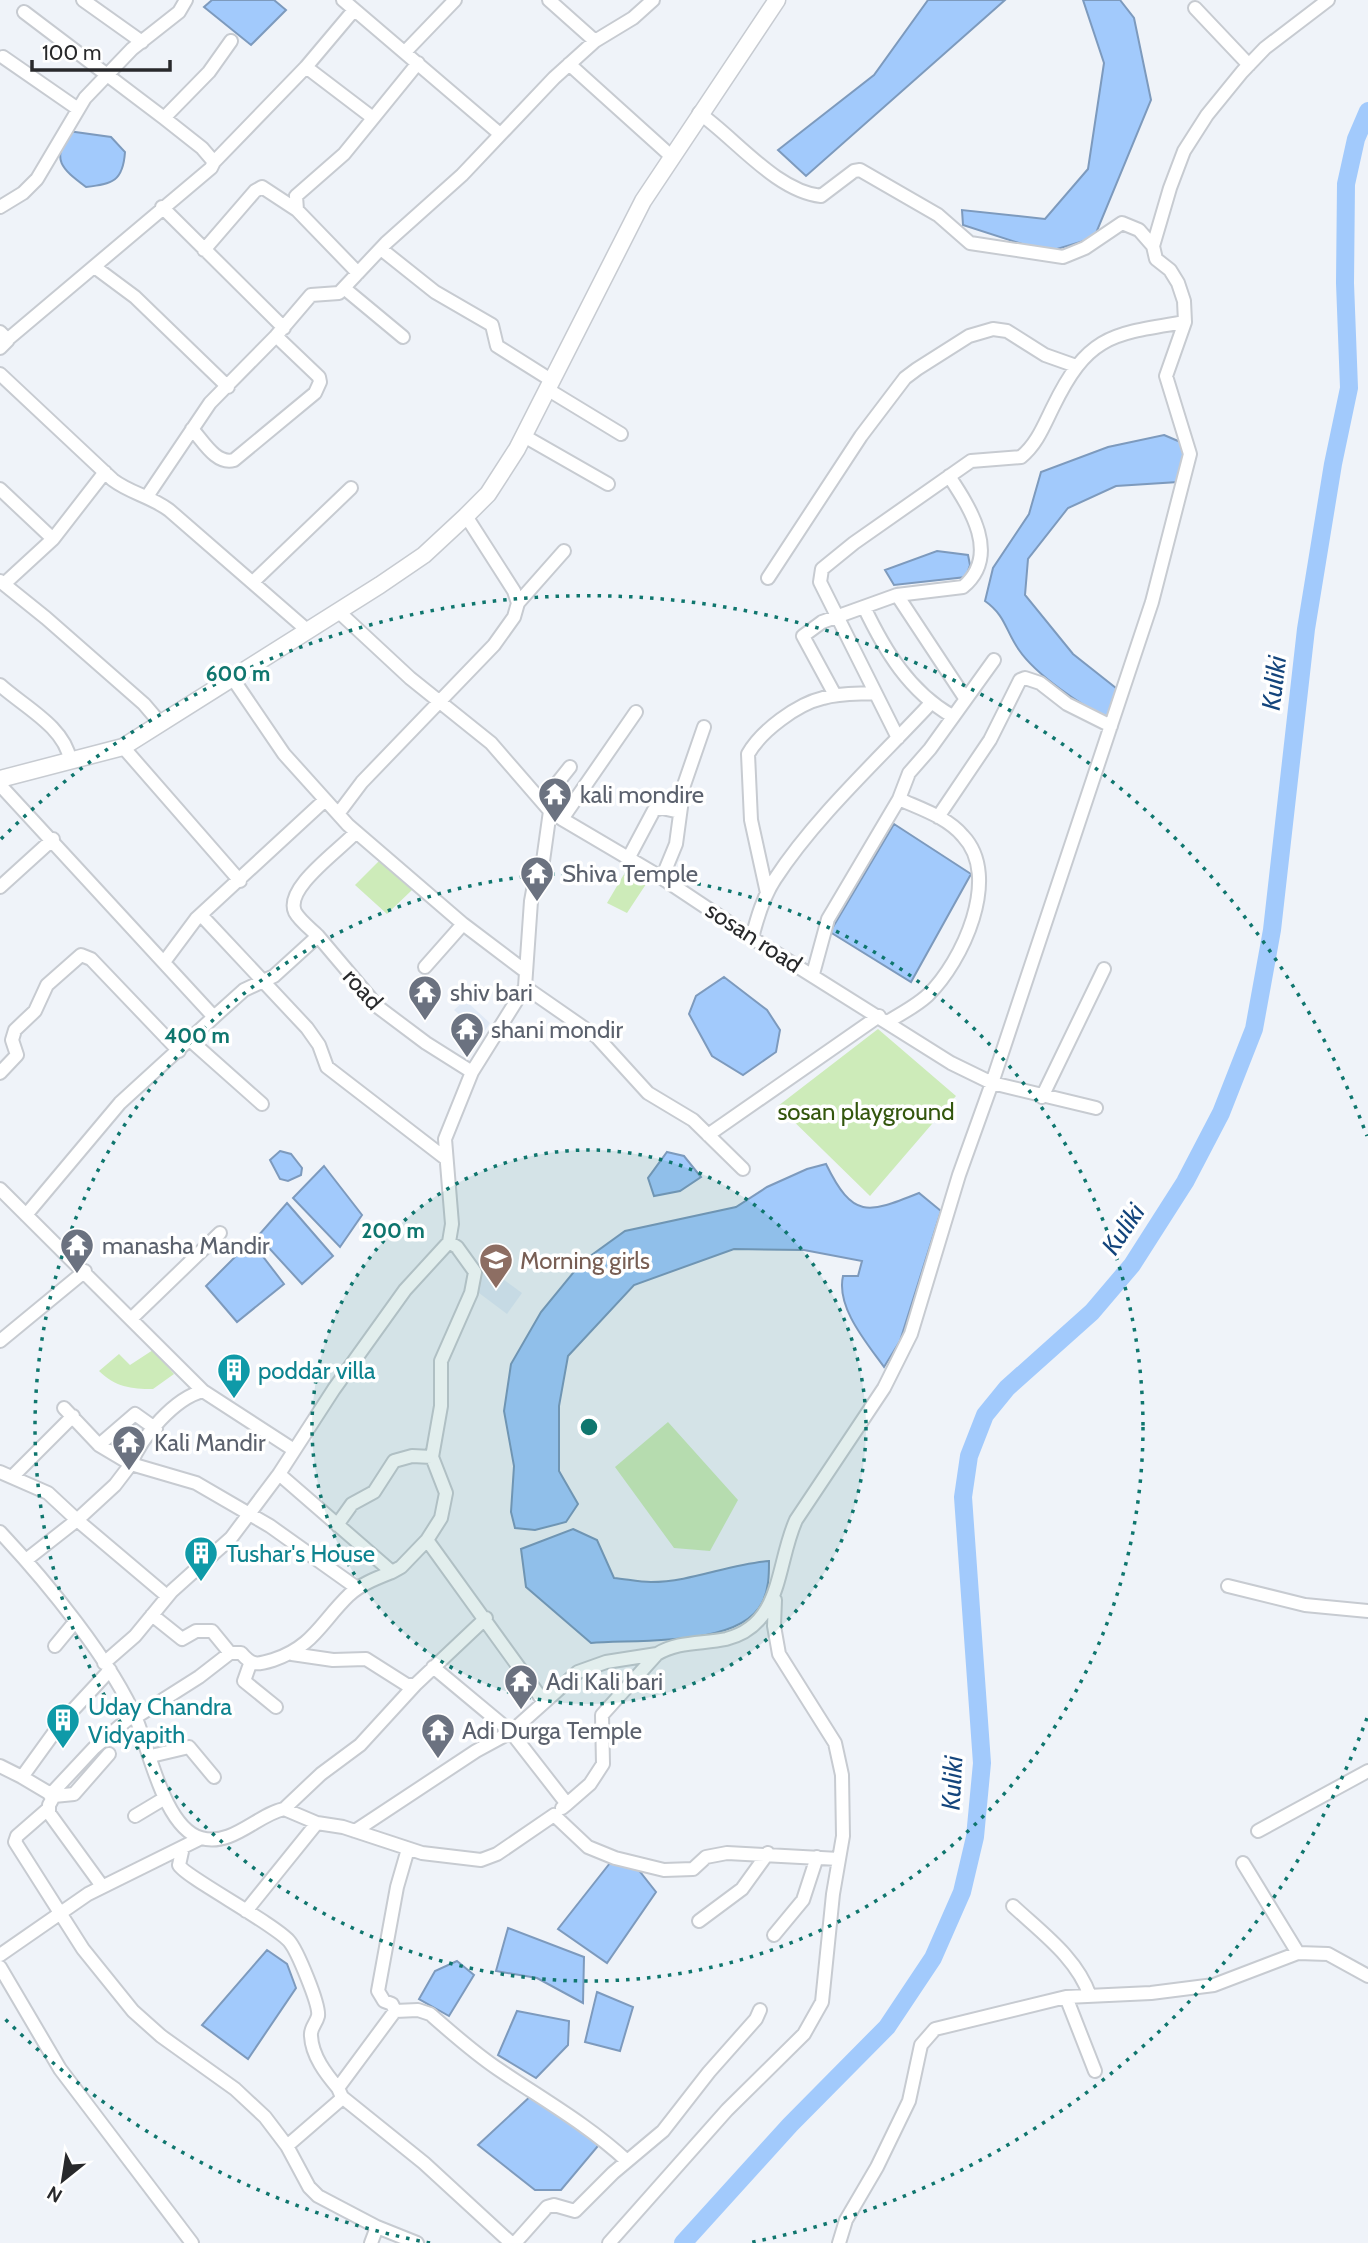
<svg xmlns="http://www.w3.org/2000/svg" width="1368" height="2243" font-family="Cabin,sans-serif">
<rect width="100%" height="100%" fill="#eff3f9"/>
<path fill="#e0e9f5" d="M465,1000L490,1023L482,1035L454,1010Z
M485,1266L522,1293L507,1314L471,1287Z"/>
<path fill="#cdebb9" d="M379,861L412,890L387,914L355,885Z
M630,864L652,875L627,913L607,903Z
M878,1029L956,1096L870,1196L778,1106Z
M153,1350L174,1374L153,1389C131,1389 115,1387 99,1371L119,1354L130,1365Z
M668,1422L738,1500L710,1551L674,1548L615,1467Z"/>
<path fill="#a2cafc" stroke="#7d9abd" stroke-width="2" d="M212,0H274L286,10L251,45L204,7Z
M928,0H1005L806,176L778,150L874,75Z
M1083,0H1120L1134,18L1151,100L1094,238L1047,252L963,225L962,210L1045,219L1088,169L1104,63Z
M68,131L111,137L125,152C123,181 113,184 86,187C61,168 52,161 68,131Z
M1164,435L1185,444L1183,470L1178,482L1116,486L1068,508L1028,559L1025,595L1073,654L1121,692L1109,719C1082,706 1036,675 1019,650C1005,630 1006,616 985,601L993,568L1029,514L1041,472L1108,447Z
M937,551L968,555L970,565L966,577L894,585L885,570Z
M894,824L971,874L911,982L830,932Z
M724,977L767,1010L780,1030L776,1052L743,1075L712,1056L689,1014L696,996Z
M280,1151L291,1154L302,1168L301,1175L288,1181L280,1179L270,1160Z
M667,1152L684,1156L701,1177L680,1191L654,1196L648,1178Z
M826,1164C853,1219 867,1214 919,1193L941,1211L900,1341L884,1367C866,1342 836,1307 843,1276H858L862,1261L804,1250L734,1249L634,1285L568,1356L559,1406V1471L578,1504L566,1522L535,1530L515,1528L511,1512L514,1466L504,1411L511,1364L541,1312L582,1262L625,1231L736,1207L767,1187L807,1169Z
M324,1166L362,1215L340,1247L293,1198Z
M287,1203L333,1256L302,1284L258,1236Z
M251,1241L284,1284L237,1322L206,1286Z
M573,1529L597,1540L614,1578C626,1579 639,1582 651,1582C691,1582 729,1564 769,1561C769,1575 769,1589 762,1603C739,1648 634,1639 591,1643L526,1587L521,1549Z
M610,1863L637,1868L656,1892L607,1963L558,1929Z
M508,1928L584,1957L583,2003L537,1978L496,1971Z
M267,1950L287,1964L296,1988L248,2059L202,2025Z
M457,1961L474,1975L449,2016L419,1999L435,1971Z
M597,1992L633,2007L620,2051L585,2042Z
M517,2011L569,2021L568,2045L536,2078L498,2055Z
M535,2092L603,2140L561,2190H535L478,2145Z"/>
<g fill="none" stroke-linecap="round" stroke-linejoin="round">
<path stroke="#a2cafc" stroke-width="18" d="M683,2243L790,2125L887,2027L933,1958L962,1892L975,1837L982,1763L963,1497L969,1456L985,1415L1007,1388L1092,1312L1132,1265L1185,1182L1221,1113L1254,1029L1272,930L1306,629L1333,464L1349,388L1345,283L1346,184L1356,139L1368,111"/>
<g stroke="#c7cbd1" stroke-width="16">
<path id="minor" d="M83,0L142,42
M343,0L500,134
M549,0L595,41
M1195,8L1249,65
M405,52L455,0
M3,57L78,109
M569,64L671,156
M306,67L354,10
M699,113C736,139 776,191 821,196L854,171L860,170L938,215L970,243L1063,257L1085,248L1122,223L1139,230L1153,246
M164,118L209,72L231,41
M214,162L306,67L373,118
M0,207L23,193L37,179L85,98L132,49L179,12L186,0
M162,207L284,328
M381,249L435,292L492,325L497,346L551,380
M204,250L255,191L262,187L297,210
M96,268L135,297L228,387
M358,273L297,210L296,196L344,154L418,63
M344,288L403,337
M0,332L8,340L0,348
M7,340L211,168L214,162L202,148L164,118L24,12
M0,374L113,480C130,493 150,496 169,510L307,630
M547,389L621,434
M192,429C203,441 216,465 234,460L315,393L320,382L319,377L276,336
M524,436L608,484
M0,489L53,539L105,472
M148,495L210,403L276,336L311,295L339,293L386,243L462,175L554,78L595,41L633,18L653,0
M768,578L861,436L905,378L917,369L969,336L993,329L1007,331L1045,355L1076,366
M0,581L46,618L144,704L161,724
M253,582L351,488
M4,584L53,539
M897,595L963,587C1001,555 970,508 949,476
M518,603L564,551
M864,607C885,651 909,691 952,716
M339,612L410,678L491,743L550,811L562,819L662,878L752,938L951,1063L992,1083L1096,1108
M233,679L284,754L348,825L463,924L525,971
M0,685C23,706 65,727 70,760
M835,695L803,636L822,622L897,595L965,698
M898,738L820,582L822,569L854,543L971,461L1021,457C1037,444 1044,425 1053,407C1088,335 1111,334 1185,322
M123,747L240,881
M0,785L214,1017L120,1103L26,1215
M543,801L570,767
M338,814L362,782L494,645L514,617L518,603L514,591L466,516
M938,817L990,740L1020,680L1025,678L1040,683L1067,704L1111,726
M562,819L636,712
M629,857L654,810L662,808L680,812
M662,878L676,844L684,785L704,727
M0,887L53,839
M767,893L751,820L748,754C761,731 797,704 823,698C839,693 857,694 874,693
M201,915L307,1028L319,1045L327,1067L445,1158
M318,936C311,929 300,921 295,912C284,888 340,850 356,832
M752,938C757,918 763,897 775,879C816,816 880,758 931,703
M164,962L196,919L325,800
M425,967L463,924
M813,974L828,919L899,799
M525,987L597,1037L648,1093L693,1120L743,1169
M214,1017L244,990L274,976L318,936L378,1007L426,1043L472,1072
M887,1022C901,1014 916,1006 928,995C962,962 1002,877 963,836C947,817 921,809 899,799L909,773L930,749L994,660
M190,1040L262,1104
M0,1073L17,1055L12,1040L15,1030L35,1011L47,985L81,955L91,959L179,1051
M1042,1097L1104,969
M708,1135L879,1016
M0,1189L203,1391L294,1450
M449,1242L457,1247L475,1272L471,1293L441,1361V1406L432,1457L446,1493L441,1518L427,1540L544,1702
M131,1319L220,1233
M0,1341L85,1271
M203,1391C175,1398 141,1437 131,1464L196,1483L270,1526L357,1588
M64,1408L99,1445
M0,1472L48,1493L77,1520L115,1485L131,1464L99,1445L135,1414L156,1429
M279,1474L392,1572L401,1567L427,1540
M12,1477L73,1416
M337,1525L352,1504L374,1492L394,1461L412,1456L432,1457
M0,1532C45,1580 112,1661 137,1721C150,1753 165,1828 201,1838C232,1847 258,1814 284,1809L317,1823L343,1827L422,1853L481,1860L497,1854L554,1815L588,1847L615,1858L664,1870L693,1869L706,1857L727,1853L839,1859
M26,1560L77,1520L167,1596
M1228,1586L1305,1605L1368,1611
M55,1646L74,1623
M230,1653H241C252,1666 257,1665 273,1660C313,1647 321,1622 349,1595C361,1584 377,1578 392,1572
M292,1654L333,1660L366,1659L407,1685H415L486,1618
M104,1663L135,1636L172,1591L231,1538L279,1474L334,1389L405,1290L449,1242L452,1224L445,1139L472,1072L525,987L531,901L536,874L543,861L550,811
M250,1664L244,1681L276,1707
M433,1667L511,1732L567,1804L562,1808
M136,1717L199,1677L230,1653L212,1631H196L182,1639L152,1615
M151,1756L189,1747L214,1777
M0,1766L22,1777L61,1723L110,1670
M22,1777L54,1796L49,1805V1813L102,1886
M50,1795L94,1748L134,1714
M54,1796L74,1794L109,1754
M567,1804L590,1784L603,1764L602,1715L657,1654C678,1641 703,1644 726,1639C783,1625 776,1564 796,1520L884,1388L911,1334L959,1175L992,1083L1152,602L1190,454L1166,376L1185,322L1184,301L1178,283L1170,270L1156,259L1153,246L1170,188L1184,151L1207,115L1242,72L1265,48L1328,0
M48,1809L17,1836L15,1842L83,1949L133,2011L161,2036L235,2089L265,2117L287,2146L309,2187L318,2196L377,2227L371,2243
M284,1809L321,1774L360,1745L415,1685
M135,1816L165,1798
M355,1831L476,1751L511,1732L578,1672L606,1662L657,1654
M1258,1831L1368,1771
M183,1847L179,1865C184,1876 273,1923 289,1941C297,1950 320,2005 318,2016C316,2024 310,2028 311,2036C312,2056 326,2074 338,2088
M1243,1863L1298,1953
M1013,1906C1042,1933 1077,1958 1090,1996
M246,1911L317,1823
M699,1921L742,1889L768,1853
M774,1935L803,1900L817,1857
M0,1955L88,1894L201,1838
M0,1967L60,2069L192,2243
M1066,1997L1095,2071
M395,2011L418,2010L430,2014C452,2033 474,2053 498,2069C542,2099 587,2124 627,2161
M342,2097L424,2163L511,2243
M287,2146L339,2101L342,2097L338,2088L395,2011L392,2004L384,2001L378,1991L397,1887L408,1849
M377,2227L417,2243
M515,2243L547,2207L554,2205L575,2211L613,2173L663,2131L709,2072L756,2019L760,2010
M609,2243L727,2110L804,2034L822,2002L833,1894L843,1836L842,1775L835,1743L779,1654L774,1626L775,1600
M839,2243L846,2220L877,2167L909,2101L921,2045L935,2029L1066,1997L1151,1993L1214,1985L1298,1953L1328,1954L1368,1976"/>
</g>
<g stroke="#c7cbd1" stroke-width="19">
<path id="major" d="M0,779L123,747L380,585L424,555L466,516L488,494L517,449L643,201L777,0"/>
</g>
<use href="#minor" stroke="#fff" stroke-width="12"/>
<use href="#major" stroke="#fff" stroke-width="16"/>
</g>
<circle cx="589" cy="1427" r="277" fill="#0f766e" fill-opacity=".12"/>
<g fill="none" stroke="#0f766e" stroke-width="3.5" stroke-dasharray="3.5 7">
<circle cx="589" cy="1427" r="277"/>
<circle cx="589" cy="1427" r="554"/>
<path d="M1367 1718A831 831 0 0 1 748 2243M430 2243A831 831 0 0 1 1 2015M1 839A831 831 0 0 1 1367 1136"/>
</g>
<defs>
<g id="temple-pin" transform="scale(1.75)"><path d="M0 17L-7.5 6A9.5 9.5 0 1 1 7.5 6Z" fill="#6b7280" stroke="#fff"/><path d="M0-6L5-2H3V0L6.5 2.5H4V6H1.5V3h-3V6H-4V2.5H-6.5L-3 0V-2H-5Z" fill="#fff"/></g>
<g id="school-pin" transform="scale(1.75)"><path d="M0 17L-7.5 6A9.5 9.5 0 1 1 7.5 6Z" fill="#8d6e63" stroke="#fff"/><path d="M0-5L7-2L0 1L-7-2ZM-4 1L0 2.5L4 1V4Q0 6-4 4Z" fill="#fff"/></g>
<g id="building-pin" transform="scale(1.75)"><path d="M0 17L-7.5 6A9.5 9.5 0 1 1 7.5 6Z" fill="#0f9aa8" stroke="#fff"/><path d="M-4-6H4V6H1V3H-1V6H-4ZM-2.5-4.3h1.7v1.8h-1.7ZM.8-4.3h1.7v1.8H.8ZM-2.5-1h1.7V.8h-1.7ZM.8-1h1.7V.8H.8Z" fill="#fff"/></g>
</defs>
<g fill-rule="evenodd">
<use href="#temple-pin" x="555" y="794"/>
<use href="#temple-pin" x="537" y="873"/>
<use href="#temple-pin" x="425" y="992"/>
<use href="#temple-pin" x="467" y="1029"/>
<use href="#temple-pin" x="77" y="1245"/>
<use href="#school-pin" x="496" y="1260"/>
<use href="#building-pin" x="234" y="1370"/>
<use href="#temple-pin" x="129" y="1442"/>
<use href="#building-pin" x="201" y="1553"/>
<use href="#temple-pin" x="521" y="1681"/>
<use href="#building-pin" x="63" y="1720"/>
<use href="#temple-pin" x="438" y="1730"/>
</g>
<g text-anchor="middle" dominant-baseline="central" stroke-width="7" stroke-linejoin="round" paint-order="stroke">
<g font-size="24" fill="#5b616d" stroke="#fff" text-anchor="start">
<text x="580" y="794">kali mondire</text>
<text x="562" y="873">Shiva Temple</text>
<text x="450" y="992">shiv bari</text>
<text x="491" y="1029">shani mondir</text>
<text x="102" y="1245">manasha Mandir</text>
<text x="154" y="1442">Kali Mandir</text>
<text x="546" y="1681">Adi Kali bari</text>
<text x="462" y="1730">Adi Durga Temple</text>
</g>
<g font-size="24" fill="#28292b" stroke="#fff">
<text transform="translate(754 937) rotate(33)">sosan road</text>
<text transform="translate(363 989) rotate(48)">road</text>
</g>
<g font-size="24" fill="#33560d" stroke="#fff">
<text x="866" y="1111">sosan playground</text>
</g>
<g font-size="24" fill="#785e54" stroke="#fff" text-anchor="start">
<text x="520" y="1260">Morning girls</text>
</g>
<g font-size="24" fill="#0d838f" stroke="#fff" text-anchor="start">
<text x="258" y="1370">poddar villa</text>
<text x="226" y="1553">Tushar's House</text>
<text x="88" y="1706">Uday Chandra<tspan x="88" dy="28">Vidyapith</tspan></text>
</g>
<g font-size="26" font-style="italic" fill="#14457c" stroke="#fff">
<text transform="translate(1274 683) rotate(-83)">Kuliki</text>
<text transform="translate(1123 1229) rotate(-56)">Kuliki</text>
<text transform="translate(952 1783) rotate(-87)">Kuliki</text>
</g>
</g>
<circle cx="589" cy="1427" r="10" fill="#0f766e" stroke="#fff" stroke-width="3.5"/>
<g font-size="21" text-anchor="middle" font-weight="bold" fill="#0f766e" stroke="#fff" stroke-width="7" stroke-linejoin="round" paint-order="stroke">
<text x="238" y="681">600 m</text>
<text x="197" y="1043">400 m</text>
<text x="393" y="1238">200 m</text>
</g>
<g transform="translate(63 2180) rotate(210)" stroke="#ffffff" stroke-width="5" paint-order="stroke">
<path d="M0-5L12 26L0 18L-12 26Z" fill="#28292b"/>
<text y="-10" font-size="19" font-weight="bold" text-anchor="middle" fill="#28292b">N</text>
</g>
<path d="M32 60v10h138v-10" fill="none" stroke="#28292b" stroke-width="3.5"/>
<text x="42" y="60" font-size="21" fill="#28292b" stroke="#ffffff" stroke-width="5" paint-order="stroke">100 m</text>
</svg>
